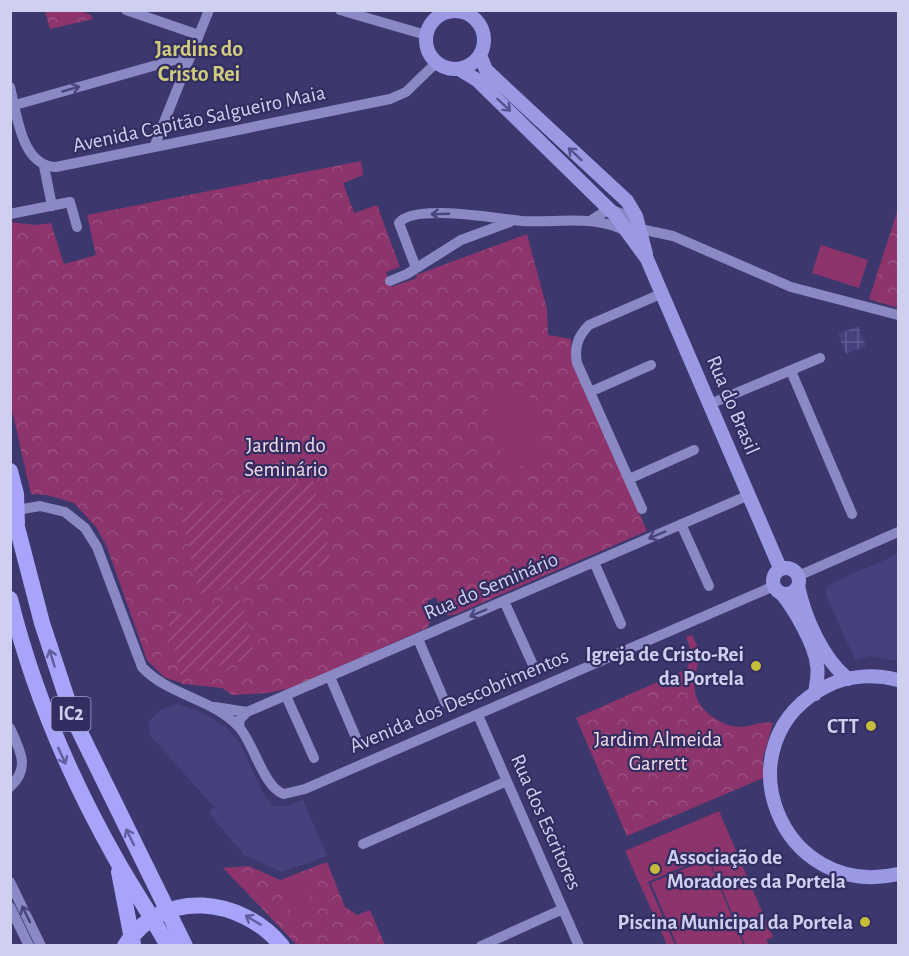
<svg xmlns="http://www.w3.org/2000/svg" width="909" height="956" font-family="'Alegreya Sans',sans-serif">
<defs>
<pattern id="industrial-grid" width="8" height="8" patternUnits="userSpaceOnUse" patternTransform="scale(1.5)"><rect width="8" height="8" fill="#46417c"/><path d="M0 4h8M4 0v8" fill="none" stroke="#605b8f"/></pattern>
<pattern id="park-crowns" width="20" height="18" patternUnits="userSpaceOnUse" patternTransform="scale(1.5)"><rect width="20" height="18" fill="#8c346b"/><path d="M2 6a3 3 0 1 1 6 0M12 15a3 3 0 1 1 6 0" fill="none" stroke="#9b5080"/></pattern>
<pattern id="garden-furrows" width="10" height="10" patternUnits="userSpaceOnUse" patternTransform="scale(1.5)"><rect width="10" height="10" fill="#8c346b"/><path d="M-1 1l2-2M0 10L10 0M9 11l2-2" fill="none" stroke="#9b5080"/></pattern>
</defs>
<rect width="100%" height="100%" fill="#3c386d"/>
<path fill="#46417c" d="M898,554V661L870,656L855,660L825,592L827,587L836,581Z
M177,704L194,709L225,726L239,742L265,797L273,806H287L303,800L327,856L282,872L244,855L209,813L214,807L150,735L149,721L161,710Z"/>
<path fill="url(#industrial-grid)" d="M858,326L866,346L846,354L838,334Z"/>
<path fill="url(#park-crowns)" d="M45,11H79L91,15L93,19L50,29Z
M361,161L363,175L343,183L354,213L377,205L400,267L386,272L391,287L417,278L416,275L527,234L547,309L548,335L571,339L572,363L647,531L454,615C441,617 440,607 436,597L427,601L433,617L427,628L292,688L268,693L232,695L222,688L184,684L164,677L147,660L107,547L96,527L74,503L47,495L31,494L11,406L10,222L36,225L51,223L64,264L96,255L87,215Z
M898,209V308L869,299Z
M692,635L701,654C697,666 692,682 696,696C700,712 724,727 740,727C752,726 760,721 773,723L763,758V778L627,836L576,718L687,669L692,653L686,637Z
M327,862L345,907L357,915L370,910L385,945H297L223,868L249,866L280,880Z"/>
<path fill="url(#garden-furrows)" d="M313,479L332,564L199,594L180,508Z
M242,600L255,658L180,675L167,617Z"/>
<path fill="#8c346b" d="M821,245L868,260L859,288L812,273Z
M526,385L549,457L507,470L484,398Z
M719,811L773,937L766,940L769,945H742L745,944L708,856L648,882L675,945H667L625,851Z
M708,859L743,943L737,946L677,945L651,883Z
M300,873L315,910L295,919L279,882Z"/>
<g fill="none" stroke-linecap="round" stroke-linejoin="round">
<path stroke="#8a89c4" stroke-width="10" d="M126,10L199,35
M340,10L426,35
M10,87C17,114 21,166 56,167L390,99L406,92L436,63
M15,105L192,55
M154,147L209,10
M44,166L52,206
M10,214L70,202L77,227
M590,221L609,209L628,216L640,229L673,236L791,287L898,315
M416,268L399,223C414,203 498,219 522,221C556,223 597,214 627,232
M390,281L407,274L461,240L510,222
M791,371L852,514
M590,392L651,365
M710,404L820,358
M629,479L694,450
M642,509L577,363C574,347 578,336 589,325L663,293
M11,511L40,506L65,512L85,528L97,547L142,667C169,696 212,698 239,727C254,744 264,788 284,794L305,789L774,586
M681,524L709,586
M594,562L621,624
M798,576L898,532
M504,601L533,665
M418,639L445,702
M330,677L357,740
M286,696L314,758
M215,707L247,712
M478,715L579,946
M239,727L240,719L247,712L749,495
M10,728C20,750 31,768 10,787
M363,844L507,781
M10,882L41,946
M10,907L29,946
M481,946L563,909"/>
<path stroke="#9b99e4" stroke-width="14" d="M426 40a29 29 0 1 1 58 0a29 29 0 1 1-58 0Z
M480,55L486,70L627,201L636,216L646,254
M459,69L477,80L615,215L647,259L780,568
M773 581a13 13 0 1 1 26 0a13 13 0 1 1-26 0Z
M798,586C805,618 822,658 848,679
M781,593C794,608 815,645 817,665C819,674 816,684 815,694
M898,680C875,674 849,675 827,686C718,741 779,901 898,874"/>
<path stroke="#a7a4fa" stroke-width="16" d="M10,471L16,494L17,523
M10,512L17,527L42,623L74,720L185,946
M10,599C33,692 69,776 116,859C132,888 152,916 168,946
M119,872L133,944
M125,946C162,887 242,897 282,946"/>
</g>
<defs><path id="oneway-shaft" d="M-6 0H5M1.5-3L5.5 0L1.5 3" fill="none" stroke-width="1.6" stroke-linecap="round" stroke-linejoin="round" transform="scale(1.5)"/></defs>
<g stroke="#48457a">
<use href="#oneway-shaft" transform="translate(71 89) rotate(-16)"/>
<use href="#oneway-shaft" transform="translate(440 214) rotate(178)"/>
<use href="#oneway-shaft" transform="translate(657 535) rotate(157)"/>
<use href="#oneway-shaft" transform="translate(478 613) rotate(157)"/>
<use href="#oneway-shaft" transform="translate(26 914) rotate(-116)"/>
</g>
<g stroke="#57538f">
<use href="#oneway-shaft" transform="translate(504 105) rotate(43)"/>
<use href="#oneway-shaft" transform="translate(575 154) rotate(-137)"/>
</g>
<g stroke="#615d9e">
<use href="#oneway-shaft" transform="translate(52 658) rotate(-107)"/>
<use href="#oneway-shaft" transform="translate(62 756) rotate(65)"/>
<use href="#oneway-shaft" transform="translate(130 837) rotate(-116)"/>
<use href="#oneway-shaft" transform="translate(253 920) rotate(-149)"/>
</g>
<g fill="#c6bc3c" stroke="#322e61" stroke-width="2">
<circle cx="756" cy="666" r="6"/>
<circle cx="871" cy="726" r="6"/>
<circle cx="655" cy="869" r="6"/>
<circle cx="865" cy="922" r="6"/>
</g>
<g text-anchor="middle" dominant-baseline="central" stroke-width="4.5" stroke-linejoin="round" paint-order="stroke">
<rect fill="#322e61" stroke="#a09fc5" stroke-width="1.5" x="51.5" y="697" width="39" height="34" rx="4.5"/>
<g font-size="20" font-weight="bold" fill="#cfd0f0">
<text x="71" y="714">IC2</text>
</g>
<g font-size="21" fill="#cfd0f0" stroke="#322e61">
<text transform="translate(199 119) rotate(-12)">Avenida Capitão Salgueiro Maia</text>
<text transform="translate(733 405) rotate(67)">Rua do Brasil</text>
<text transform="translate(491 586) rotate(-23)">Rua do Seminário</text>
<text transform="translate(459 701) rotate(-23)">Avenida dos Descobrimentos</text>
<text transform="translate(546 822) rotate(66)">Rua dos Escritores</text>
</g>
<g font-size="21" fill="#f4dae7" stroke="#322e61">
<text x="286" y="445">Jardim do<tspan x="286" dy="24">Seminário</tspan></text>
<text x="658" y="739">Jardim Almeida<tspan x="658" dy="24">Garrett</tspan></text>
</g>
<g font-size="21" font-weight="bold" fill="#cfd0f0" stroke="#322e61" text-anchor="end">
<text x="744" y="654">Igreja de Cristo-Rei<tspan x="744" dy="24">da Portela</tspan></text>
<text x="859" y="726">CTT</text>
<text x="667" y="857" text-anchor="start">Associação de<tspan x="667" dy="24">Moradores da Portela</tspan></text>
<text x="853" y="922">Piscina Municipal da Portela</text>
</g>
<g font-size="22" font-weight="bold" fill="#d1cb7d" stroke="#322e61">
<text x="199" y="49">Jardins do<tspan x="199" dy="25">Cristo Rei</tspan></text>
</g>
</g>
<rect width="909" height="956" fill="none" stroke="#cfd0f0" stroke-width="24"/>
</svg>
